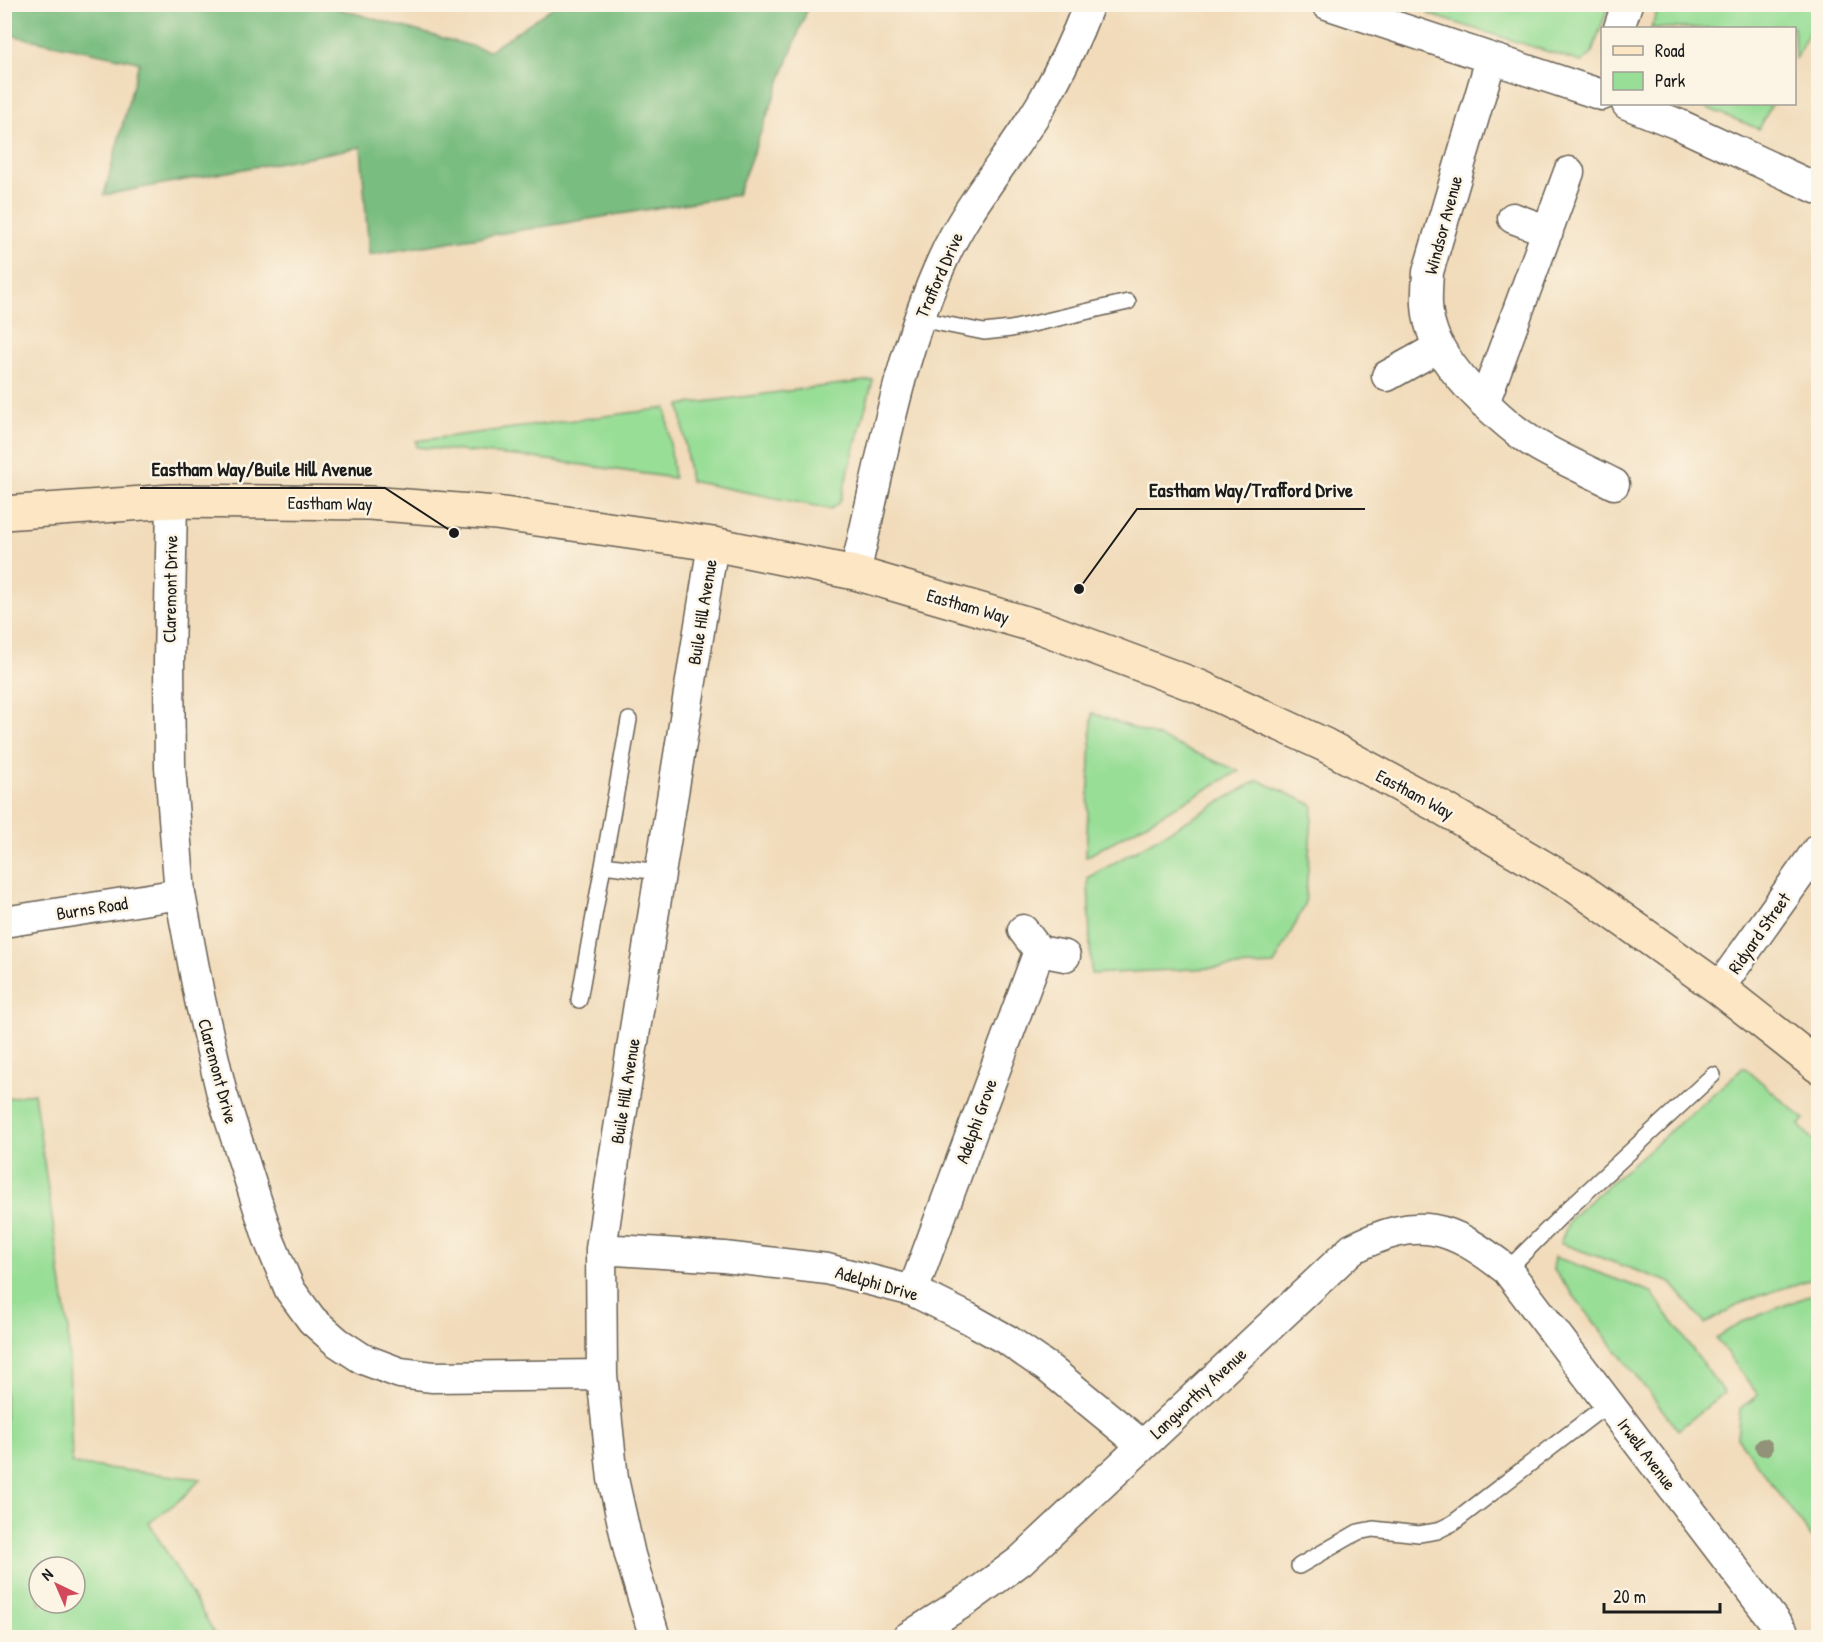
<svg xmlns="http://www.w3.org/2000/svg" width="1823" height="1642" font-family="'Patrick Hand',sans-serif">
<rect width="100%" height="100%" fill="#fcf5e5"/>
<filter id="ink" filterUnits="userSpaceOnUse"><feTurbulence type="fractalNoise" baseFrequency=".0167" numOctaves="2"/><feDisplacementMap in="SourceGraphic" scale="12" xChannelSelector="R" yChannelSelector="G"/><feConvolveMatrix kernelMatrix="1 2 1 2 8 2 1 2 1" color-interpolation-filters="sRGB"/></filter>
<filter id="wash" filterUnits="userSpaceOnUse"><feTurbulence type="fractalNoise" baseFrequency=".008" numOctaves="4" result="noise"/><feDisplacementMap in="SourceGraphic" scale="24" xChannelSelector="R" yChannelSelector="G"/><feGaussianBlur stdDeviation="1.35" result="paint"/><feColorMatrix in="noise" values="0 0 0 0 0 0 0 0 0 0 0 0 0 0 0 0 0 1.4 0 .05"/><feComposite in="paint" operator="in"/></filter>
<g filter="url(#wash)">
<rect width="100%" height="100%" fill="#f1dbba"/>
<path fill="#99de97" stroke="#5a7d5a" stroke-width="1.5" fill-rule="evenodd" d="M1660,4L1818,5V14L1795,60L1794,28H1651Z
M1427,5V4L1609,5L1591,55L1581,62L1428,14Z
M1697,104H1772L1759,129Z
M873,380L840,502L831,509L690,481L680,405Z
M666,408L674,478L527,457L417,447L416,441Z
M1092,713L1158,737L1239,771L1086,857Z
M1258,780L1313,805L1305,905L1274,965L1091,974L1088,878Z
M1744,1067L1804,1119L1799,1125L1818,1146V1277L1747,1300L1705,1324L1671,1283L1560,1243L1571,1217Z
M34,1093L68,1328L72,1464L201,1479L181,1499L149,1523L217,1637H5V1099ZM39,1567H75V1603H39Z
M1555,1257L1651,1292L1724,1393L1678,1430L1553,1269Z
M1818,1292V1546L1737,1437L1740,1409L1758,1395L1716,1338L1740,1323Z"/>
<path fill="#7abd80" stroke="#4b6c4e" stroke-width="1.5" d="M321,4L489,51L556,5H809L737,195L369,255L361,147L104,195L139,62L5,34V5Z"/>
</g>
<g filter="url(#ink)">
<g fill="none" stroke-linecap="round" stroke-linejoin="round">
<g stroke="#675f53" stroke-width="18">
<path id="lane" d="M919,319L984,332L1011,329L1128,302
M603,865L659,872
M579,1000L629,720
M1507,1270L1567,1210L1713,1075
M1299,1566L1358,1532L1373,1529L1419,1534L1437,1531L1453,1523L1609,1403"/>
</g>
<g stroke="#675f53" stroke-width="33">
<path id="street" d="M1327,4L1602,95
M1619,28L1627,4
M1491,59L1428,272C1427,291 1425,309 1431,327C1437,349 1452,368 1467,385C1486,405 1505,424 1529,440C1553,456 1587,470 1614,484
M1627,104L1680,125L1818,189
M1513,218L1548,231
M1387,376L1439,347
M1484,403L1569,172
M172,501L169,662L170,767L180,894L200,1000L222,1094L269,1240L290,1290L312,1320L337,1342L363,1359L400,1373L433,1377L602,1375
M855,573C880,469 898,357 943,259C968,203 1011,156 1042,103C1060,72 1076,38 1089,4
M4,922L180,894
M1023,930L1039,951L1065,956
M1719,988L1818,849
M601,1249L724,1257L827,1269L913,1291L968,1318L1009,1341L1048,1368L1142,1445
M913,1291L1039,951
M655,1638L630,1555L613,1479L602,1375L601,1249L614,1160L713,544
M907,1638L970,1598L1020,1561L1352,1249C1419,1215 1450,1225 1507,1270L1787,1638"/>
</g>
<g stroke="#675f53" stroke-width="36">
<path id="secondary" d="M4,513L172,501L369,503L496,513L713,544L855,573L1043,628L1200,687L1325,745L1444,809L1577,887L1719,988L1818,1066"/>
</g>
<use href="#lane" stroke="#fff" stroke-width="15"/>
<use href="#street" stroke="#fff" stroke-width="30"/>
<use href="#secondary" stroke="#fce6c4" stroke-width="33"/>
</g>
<circle fill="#919277" cx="1764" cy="1447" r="9"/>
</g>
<g text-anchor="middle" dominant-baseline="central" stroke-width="5" stroke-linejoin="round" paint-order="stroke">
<g font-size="18" fill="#1c1c1c" stroke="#fcf5e5">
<text transform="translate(1443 225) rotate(-75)">Windsor Avenue</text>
<text transform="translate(939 275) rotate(-66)">Trafford Drive</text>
<text transform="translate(330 503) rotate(1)">Eastham Way</text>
<text transform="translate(170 589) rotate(-89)">Claremont Drive</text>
<text transform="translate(968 606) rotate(16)">Eastham Way</text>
<text transform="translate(702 612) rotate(-81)">Buile Hill Avenue</text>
<text transform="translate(1415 794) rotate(28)">Eastham Way</text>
<text transform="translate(92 908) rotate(-9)">Burns Road</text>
<text transform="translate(1759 933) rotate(-55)">Ridyard Street</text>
<text transform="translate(218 1071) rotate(75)">Claremont Drive</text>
<text transform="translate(625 1091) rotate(-81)">Buile Hill Avenue</text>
<text transform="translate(976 1121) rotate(-70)">Adelphi Grove</text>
<text transform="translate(877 1283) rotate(16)">Adelphi Drive</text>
<text transform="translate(1198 1393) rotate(-43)">Langworthy Avenue</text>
<text transform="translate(1647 1454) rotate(53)">Irwell Avenue</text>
</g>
</g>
<path fill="none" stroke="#1c1c1c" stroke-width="2" d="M454 533L385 488H140M1079 589L1137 509H1365"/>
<g fill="#1c1c1c" stroke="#fcf5e5" stroke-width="2">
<circle cx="454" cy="533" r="6"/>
<circle cx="1079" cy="589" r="6"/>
</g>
<g font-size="20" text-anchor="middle" font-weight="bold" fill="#1c1c1c" stroke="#fcf5e5" stroke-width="5" stroke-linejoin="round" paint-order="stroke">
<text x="262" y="476">Eastham Way/Buile Hill Avenue</text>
<text x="1251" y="497">Eastham Way/Trafford Drive</text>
</g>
<rect width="1823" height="1642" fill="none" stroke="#fcf5e5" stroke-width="24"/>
<rect x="1601" y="27" width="195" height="78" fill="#fcf5e5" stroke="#a29e95" stroke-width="1.5"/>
<rect x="1613" y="46" width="30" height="9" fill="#fce6c4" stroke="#a29e95" stroke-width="1.5"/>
<text x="1655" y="57" font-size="18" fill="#1c1c1c">Road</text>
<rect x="1613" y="72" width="30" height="18" fill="#99de97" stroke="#a29e95" stroke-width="1.5"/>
<text x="1655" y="87" font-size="18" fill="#1c1c1c">Park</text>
<g transform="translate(57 1585) rotate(316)"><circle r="28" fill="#fcf5e5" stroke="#a29e95" stroke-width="1.5"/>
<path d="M0-4.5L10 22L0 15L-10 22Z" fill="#d1495b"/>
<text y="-9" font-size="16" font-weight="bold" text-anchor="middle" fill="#1c1c1c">N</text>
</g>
<path d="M1604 1603v9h116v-9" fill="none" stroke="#1c1c1c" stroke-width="3"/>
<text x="1613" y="1603" font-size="18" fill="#1c1c1c" stroke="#fcf5e5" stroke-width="4.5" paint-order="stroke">20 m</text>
</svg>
